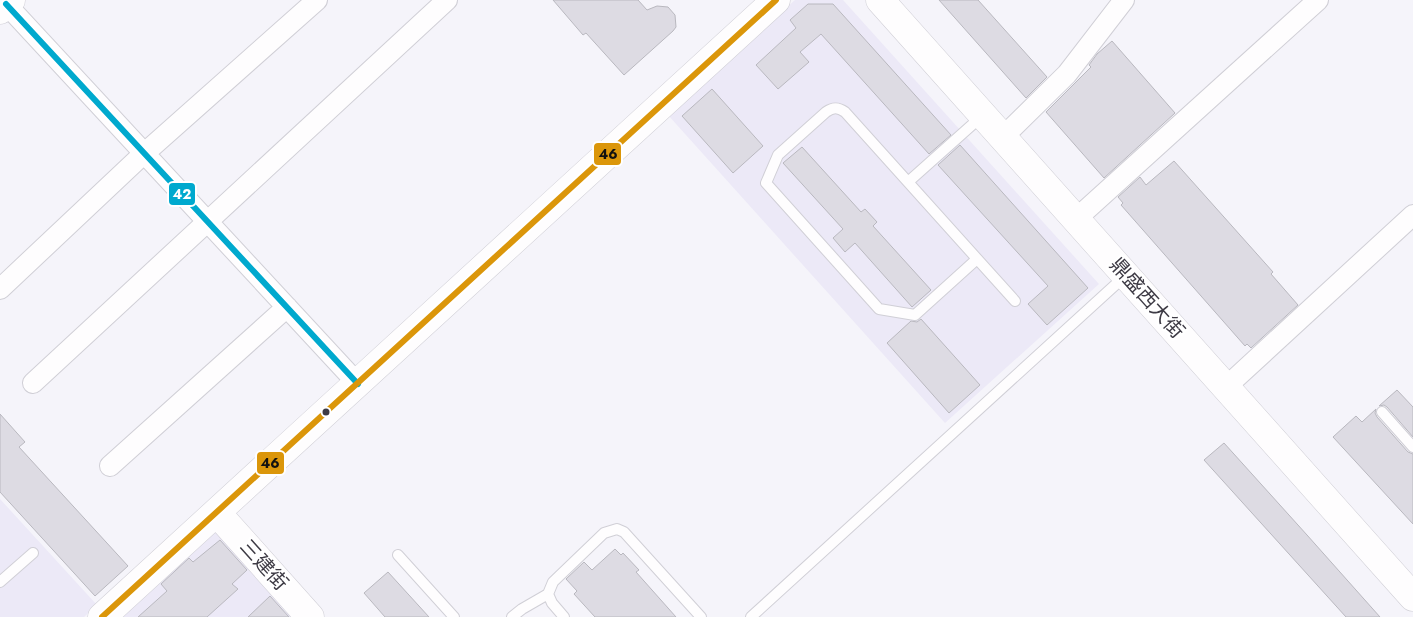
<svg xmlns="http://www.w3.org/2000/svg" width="1413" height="617" font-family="Jost,'Noto Sans SC',sans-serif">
<rect width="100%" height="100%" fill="#f5f4fa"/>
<path fill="#ece9f7" d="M795,0H843L1099,284L945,423L668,115Z
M0,499L97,605L84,617H0Z
M215,527L297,617H118Z"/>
<path fill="#dddbe3" stroke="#b9b8bf" d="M553,0H638L647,10L657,6L668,7L675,15L676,27L673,31L624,75L586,33L583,35Z
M939,0H978L1047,77L1026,98Z
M808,4H833L951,135L929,154L821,34L800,52L809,62L778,89L756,65L796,28L790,20Z
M1112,41L1175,113L1104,178L1046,112L1091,67L1089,65L1097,54Z
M712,89L763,146L733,173L682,116Z
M960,145L1088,288L1047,325L1028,304L1048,286L938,165Z
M802,147L861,212L865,209L877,222L873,226L931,290L912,307L855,243L845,252L833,238L843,229L783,163Z
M1174,161L1273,272L1271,274L1298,305L1251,348L1247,344L1245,346L1121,205L1123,203L1118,197L1140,177L1146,185Z
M921,319L980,385L949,413L887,343L911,321L917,322Z
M1397,390L1413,407V437L1387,407L1384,405L1379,406Z
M1376,409L1375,413L1377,417L1408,452L1413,454V524L1333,437L1356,416L1362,422Z
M0,414L25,442L19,447L128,566L95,596L0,492Z
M1224,443L1307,535L1380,617H1346L1204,460Z
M220,540L247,570L232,584L238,589L207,617H138L167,591L161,584L189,558L193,562Z
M615,549L621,555L623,553L639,570L636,572L676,617H595L574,594L577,591L566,579L584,562L592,570Z
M388,572L429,617H385L364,593Z
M270,596L289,617H248Z"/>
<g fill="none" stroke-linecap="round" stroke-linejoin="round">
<g stroke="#d0cfd6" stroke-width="12">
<path id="lane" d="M908,182L982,116
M977,259L915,315L879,309L766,183L778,155L826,112C833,107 838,107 845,112L1015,301
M1382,412L1413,447
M398,555L454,617
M0,582L33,553
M512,617L522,609L548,594
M564,617L552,603L548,594L553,582L604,533L617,529L624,532L701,617
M751,617L1125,276"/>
</g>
<g stroke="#d0cfd6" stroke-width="22">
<path id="street" d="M6,4L358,384
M1003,137L1067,74L1124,0
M1076,219L1318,0
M0,289L138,159L317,0
M33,383L447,0
M1226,387L1413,215
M110,466L287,307"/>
</g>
<g stroke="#d0cfd6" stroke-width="29">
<path id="secondary" d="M880,0L1413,597
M0,10L11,0
M217,513L310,617
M102,617L776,0"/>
</g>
<use href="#lane" stroke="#fefdfe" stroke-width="10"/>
<use href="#street" stroke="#fefdfe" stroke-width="20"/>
<use href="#secondary" stroke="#fefdfe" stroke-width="28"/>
<g stroke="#fff" stroke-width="10">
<path id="bus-1" d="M6,4L358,384"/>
</g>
<g stroke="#fff" stroke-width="10">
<path id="bus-2" d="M102,617L776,0"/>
</g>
<use href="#bus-1" stroke="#00a9ce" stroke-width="6"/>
<use href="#bus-2" stroke="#db960a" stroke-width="6"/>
</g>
<circle fill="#3e3b45" stroke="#fff" stroke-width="2" cx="326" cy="412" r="4.5"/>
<g text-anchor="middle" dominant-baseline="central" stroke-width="5" stroke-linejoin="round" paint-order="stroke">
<g font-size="20" fill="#3e3b45" stroke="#fff">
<text transform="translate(1147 298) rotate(48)">鼎盛西大街</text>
<text transform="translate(264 565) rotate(48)">三建街</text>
</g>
</g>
<g stroke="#fff" stroke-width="2">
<rect x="593" y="142" width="29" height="24" rx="5" fill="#db960a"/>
<rect x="168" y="182" width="28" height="24" rx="5" fill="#00a9ce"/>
<rect x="256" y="451" width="29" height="24" rx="5" fill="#db960a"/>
</g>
<g font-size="14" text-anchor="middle" font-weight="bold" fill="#fff">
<text x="182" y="199">42</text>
</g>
<g font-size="14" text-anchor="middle" font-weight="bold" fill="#111">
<text x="608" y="159">46</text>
<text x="270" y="468">46</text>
</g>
</svg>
